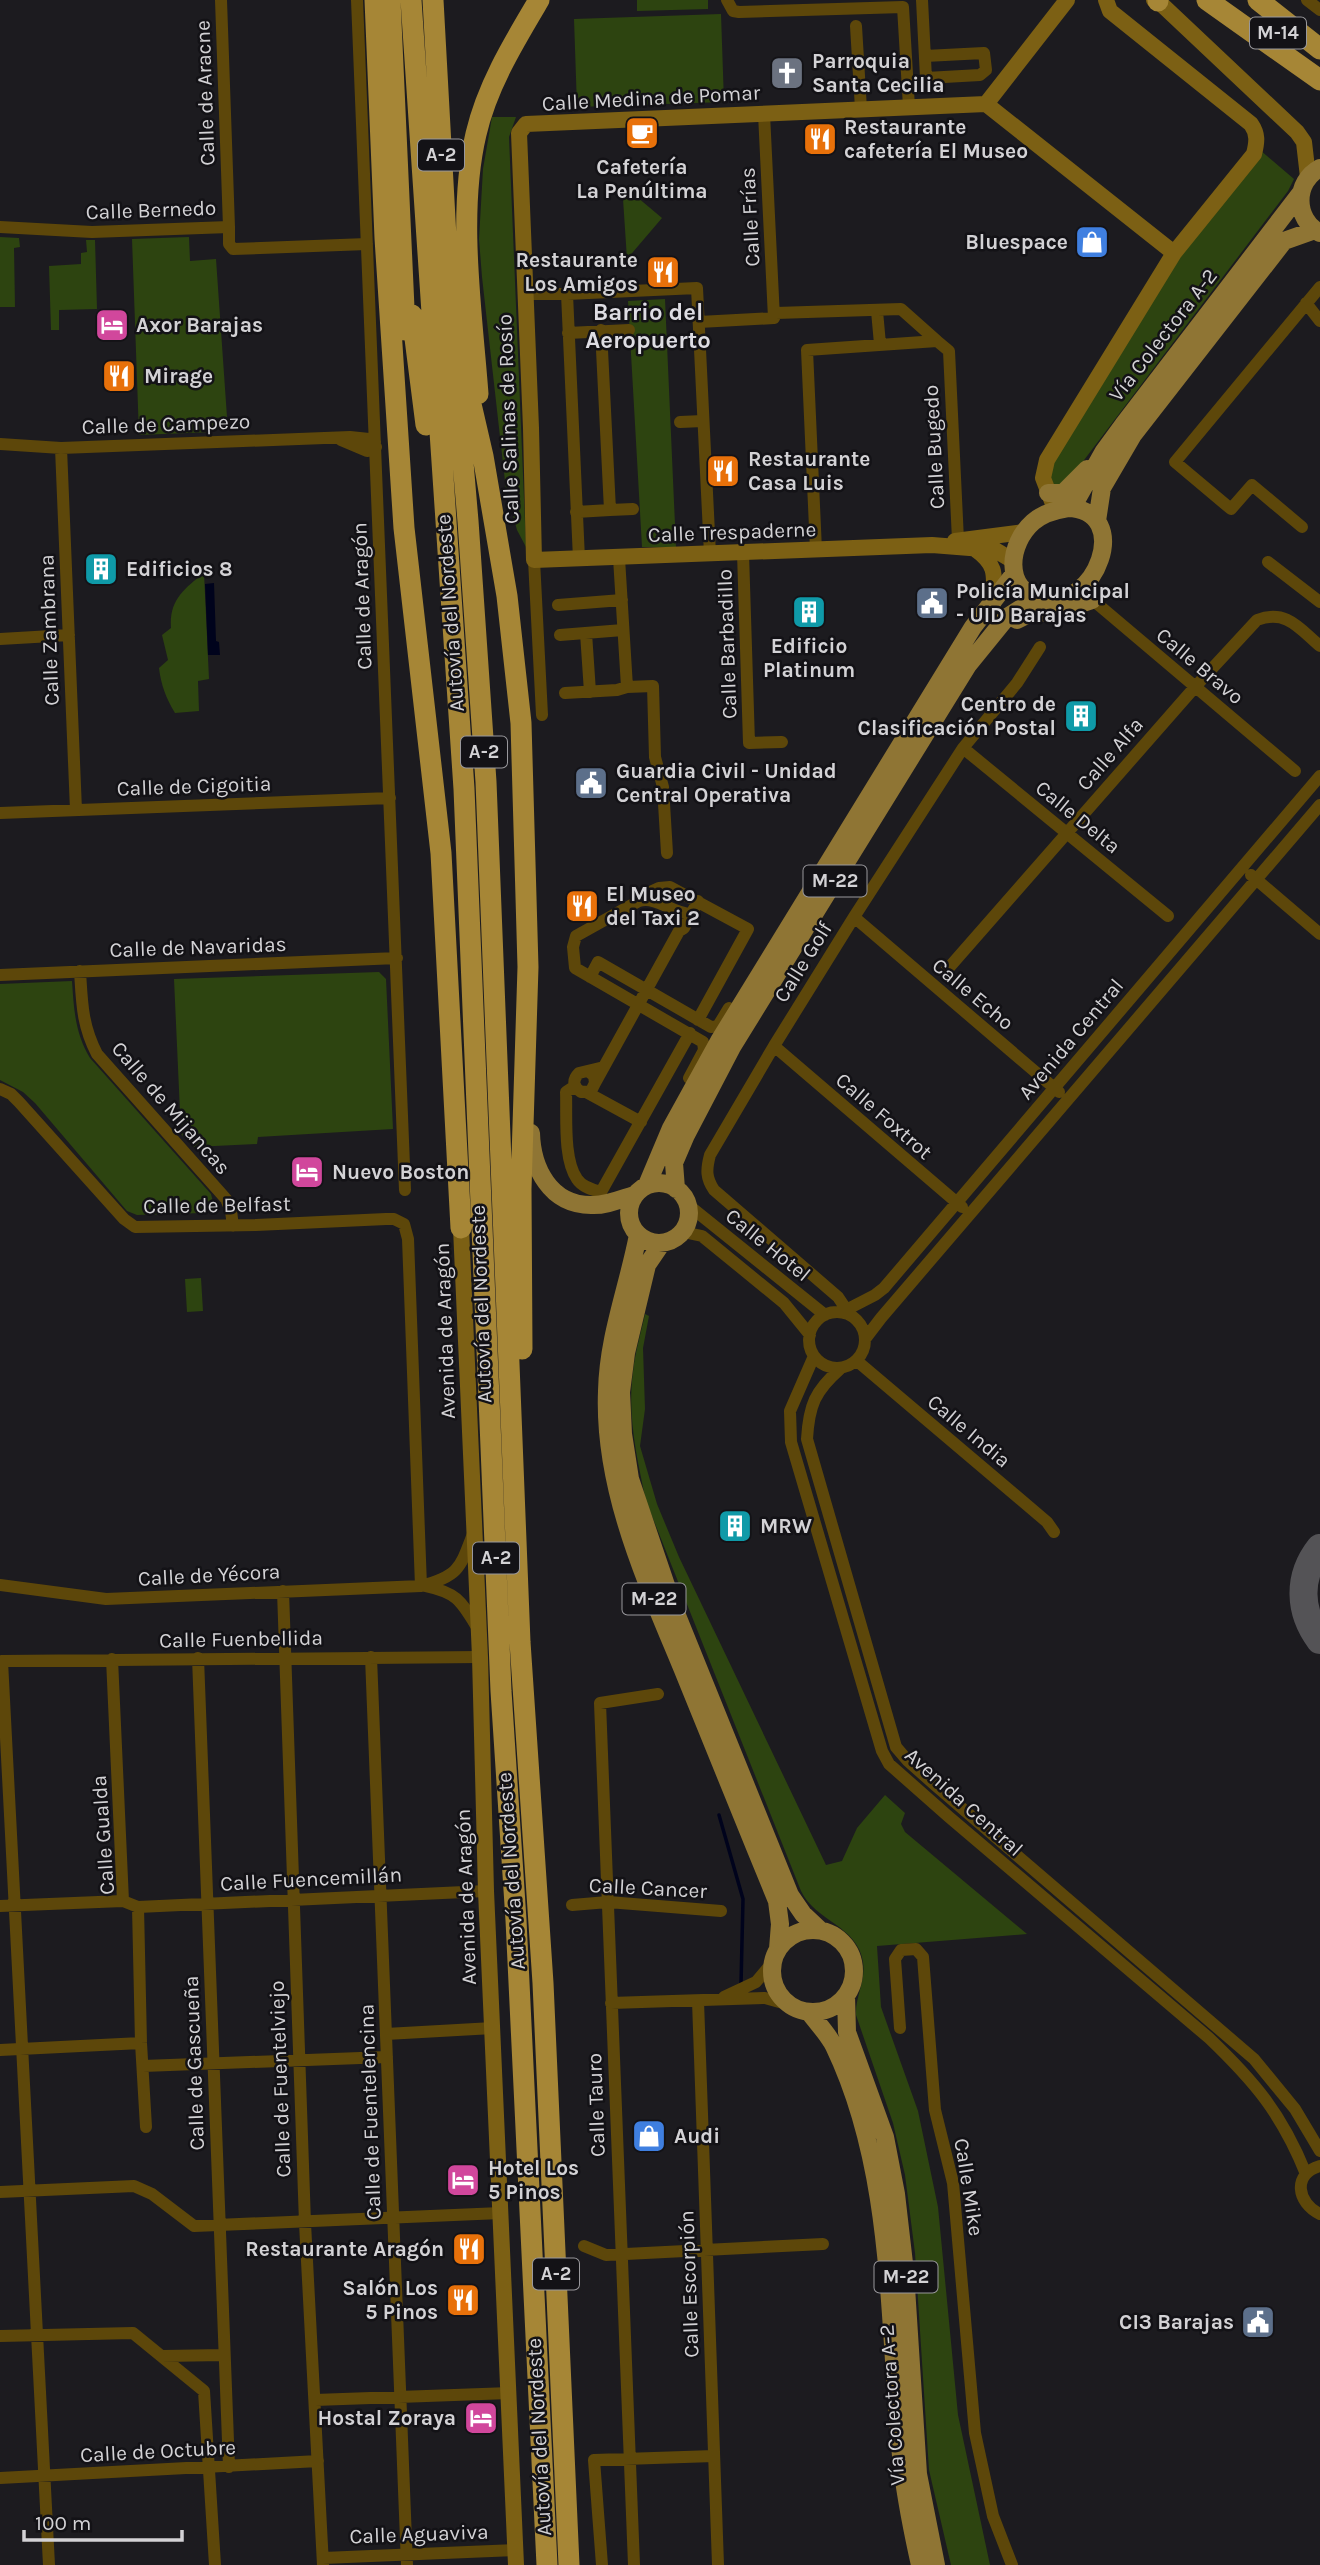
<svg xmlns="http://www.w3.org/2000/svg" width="1320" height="2565" font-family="Karla,sans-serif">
<rect width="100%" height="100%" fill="#1c1b1f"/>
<path fill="#2d4410" d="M637,0H708V9L637,11Z
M721,14L724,102L577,107L574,19Z
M492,117H516L509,137L526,547L517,530L506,490L482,277L479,239L483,169Z
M1260,150L1294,179L1288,191L1075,472L1056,487L1051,482L1049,470L1158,287Z
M637,197L662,218L627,259L623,199Z
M0,237L19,238L20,247L14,248L15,307H0Z
M189,237L190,261L216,259L227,417L215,418V429L212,432L139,435L132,239Z
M86,240H95L97,309L59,310V330H51L49,266L81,264V253L87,252Z
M665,299L676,547H642L628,301Z
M204,573L209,679L198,681L199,711L175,713C166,698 161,685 159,668L168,660L162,635L171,628C169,600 184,589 204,573Z
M379,972L386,979L393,1129L258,1137L257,1144L194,1147L181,1134L174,979Z
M72,981C74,1010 75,1033 90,1058L211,1194L213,1202L209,1210L202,1213L137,1215L127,1211L35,1103L23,1092L0,1080V984Z
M201,1278L203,1311L187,1312L185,1279Z
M645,1314L649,1316L643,1348L645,1409L640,1446L657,1504L679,1557L826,1865L842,1861L857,1828L885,1795L905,1813L901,1824L905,1832L1027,1934L877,1946L881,2007L918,2111L938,2207L958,2415L990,2565H951L929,2470L915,2253L905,2175L893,2123L856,2015C855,1997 866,1981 863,1962C858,1926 815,1921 801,1891L646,1501C637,1459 627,1415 633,1372C635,1352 641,1333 645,1314Z"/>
<path fill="#00031c" d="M214,583L216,641L219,642L220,655H208L205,584Z"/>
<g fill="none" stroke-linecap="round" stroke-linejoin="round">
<path stroke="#00031c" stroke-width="3.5" d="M719,1815L743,1899L741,1984"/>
<path stroke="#545356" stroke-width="28" d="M1320,1548C1297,1577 1299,1612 1320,1640"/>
<path stroke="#5d470a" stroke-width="12" d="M221,0L229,227
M357,0L405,1190
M727,0L733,11L739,12L903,7L909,107
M922,0L926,78L980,75L986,70L984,53L925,56
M1307,0L1320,10
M856,26L861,109
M764,114L774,318
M0,227L92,232L229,227V244L233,249L367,244
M525,294H567L697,288L710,554
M567,294L579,559
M1306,303L1320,321
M877,311L880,344
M699,322L774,318L776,313L901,309L937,341
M568,333L629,330
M680,422L703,421
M341,440L367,451L376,447
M0,444L61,448L350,437L369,439L375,442
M61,448L76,810
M610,510L633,509
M576,512L610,510L601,330
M1302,527L1252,485L1231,509L1175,462L1320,287
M816,550L807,350L937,341L949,351L958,540
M743,553L749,743L782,742
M619,558L627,687L653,686L655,757L663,787L667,853
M534,560L542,715
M1268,562L1320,602
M1088,596L1295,771
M558,605L622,600
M586,633L590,692
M560,635L623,630
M0,639L69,635
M565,693L617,690L627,687
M963,748L1168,916
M0,813L390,798
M1251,875L1320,934
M639,901C657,896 671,913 691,914
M854,917L1059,1092
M80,971C82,1003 82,1025 97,1054L226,1199L231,1211L233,1226
M946,971L1195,687L1257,620C1286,609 1299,628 1320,646
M0,975L397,958
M590,977L598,962L711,1027L718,1026L729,1008
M774,1046L962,1207
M588,1071L594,1076L595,1083L591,1091L581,1092C573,1087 572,1080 579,1073L604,1067
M689,1078L704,1050L703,1042L575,968L573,947L576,936L637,902L646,894L659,888L670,887L748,929L698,1020
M595,1083L679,931L684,928L698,901
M575,1086L566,1092C567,1116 563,1159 577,1179C582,1187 593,1190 601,1192L690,1033
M0,1089L11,1094L19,1102L124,1219L135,1227L256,1225L386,1219H394L404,1224L408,1239L421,1586
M586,1092L641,1122
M687,1204L825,1315
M683,1232L702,1236L784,1303L810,1335
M842,1312L875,1295L884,1288L1320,776
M809 1340a28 28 0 1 1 56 0a28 28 0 1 1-56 0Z
M850,1315L838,1297L714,1190C706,1178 706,1170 710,1155L774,1046L854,917L963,748L1017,683L1040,647
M865,1339L881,1318L1320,805
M814,1356L790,1411L791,1442L882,1751L889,1764L949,1817L1209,2038C1255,2082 1282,2114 1306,2174
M857,1361L1047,1522L1054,1532
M840,1369C815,1391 809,1405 807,1439L896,1747L908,1761L935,1785L1254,2059L1295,2109L1320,2151
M0,1585L106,1599L421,1586C459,1576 460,1568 473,1534
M425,1586C458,1593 461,1601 478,1629
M283,1591L305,2223L323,2565
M371,1657L407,2565
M198,1658L229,2467
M112,1659L123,1901L138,1907L486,1891
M572,1905L608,1902L721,1911
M0,1906L123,1901
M138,1907L141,2043L146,2127
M724,1997L756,1982L772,1963
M698,2001L718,2565
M611,2003L765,1998L790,2005
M900,2028L895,1959L901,1950L916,1949L923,1957L935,2110L953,2183L975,2433L993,2516L1012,2565
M386,2034L493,2028
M0,2050L141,2043
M143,2066L387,2057
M1320,2166C1292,2174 1297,2203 1320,2214
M0,2192L134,2186L152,2194L194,2226L501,2213
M584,2246L606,2255L823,2244
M0,2336L133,2333L204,2391L215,2565
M162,2356L224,2355
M315,2400L510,2393
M0,2478L318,2461
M323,2558L516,2550
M49,2565L2,1661L480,1657
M602,2565L594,2460L714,2456
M634,2565L600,1703L658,1694"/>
<path stroke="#7c6014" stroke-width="16" d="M1154,0L1158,1L1297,132L1304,142L1308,177
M986,104L1174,253
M1053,504L1043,478L1047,460L1174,253L1254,154C1257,142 1258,134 1251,124L1110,11L1106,0
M955,541L1024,532
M975,549C999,566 994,577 993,604
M1012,560L995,550L932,545L534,560L531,428L519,133L526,124L986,104L1067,0
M461,1228L480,1657L486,1891L516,2565"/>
<path stroke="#8f7534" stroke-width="18" d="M1320,168C1294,182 1294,219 1320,233
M1048,493H1063L1087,469
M1068,508L1077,499L1104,451L1123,425L1300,194
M1068,508C1134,510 1096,613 1041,599C1002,589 1009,543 1033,522C1043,513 1055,510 1068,508Z
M1097,521L1102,488L1133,435L1284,241L1315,230
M1017,620L1031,613L1057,612L1092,600
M531,1133C532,1168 550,1205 591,1205C605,1206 621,1199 634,1195
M629 1213a30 30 0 1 1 60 0a30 30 0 1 1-60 0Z
M647,1185L671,1128L719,1041L973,627L1014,574
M676,1189L674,1163L686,1135L732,1047L968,665L1007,617L1037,598
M638,1235C628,1287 608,1337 607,1391C603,1491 648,1585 685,1675C716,1751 746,1826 777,1901L780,1924L778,1949
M662,1243L647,1265L626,1353L621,1392L623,1434L630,1479L672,1603L790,1895L803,1914L820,1930
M772 1971a41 41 0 1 1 82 0a41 41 0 1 1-82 0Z
M846,1996L847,2032L885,2137L896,2194L905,2272L918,2474L936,2565
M809,2012C817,2023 828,2034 834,2046C893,2169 888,2312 900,2444C903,2485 911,2525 920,2565"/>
<path stroke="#a68636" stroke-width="21" d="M375,0L385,238L404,528L441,853L461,1228
M390,0L405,330
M411,0L464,789L501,1691L516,1920L547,2565
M433,0L450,310L468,521L486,782L520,1642L543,1983L569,2565
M1158,0V1
M1207,0L1320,80
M1258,0L1320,49
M412,315L426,425
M465,378L483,456L507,596L521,723L528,967L521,1189L522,1349
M478,394C472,313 457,214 476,134C487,86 514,42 539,0"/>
</g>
<defs>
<g id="church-square" transform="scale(1.75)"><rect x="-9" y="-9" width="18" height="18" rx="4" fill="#6b7280" stroke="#131216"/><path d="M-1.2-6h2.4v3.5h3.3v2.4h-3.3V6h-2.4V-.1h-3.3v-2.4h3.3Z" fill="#fff"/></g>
<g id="cafe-square" transform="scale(1.75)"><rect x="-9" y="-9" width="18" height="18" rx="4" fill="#e8710a" stroke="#131216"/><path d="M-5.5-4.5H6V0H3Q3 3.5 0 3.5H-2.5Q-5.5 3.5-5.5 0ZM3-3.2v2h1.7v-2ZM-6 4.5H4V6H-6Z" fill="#fff"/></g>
<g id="restaurant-square" transform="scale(1.75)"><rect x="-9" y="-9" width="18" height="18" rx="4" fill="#e8710a" stroke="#131216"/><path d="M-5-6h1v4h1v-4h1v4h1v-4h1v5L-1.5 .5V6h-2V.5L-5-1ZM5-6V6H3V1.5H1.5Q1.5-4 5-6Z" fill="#fff"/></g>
<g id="shop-square" transform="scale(1.75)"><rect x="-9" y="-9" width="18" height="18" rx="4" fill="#3f7fe0" stroke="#131216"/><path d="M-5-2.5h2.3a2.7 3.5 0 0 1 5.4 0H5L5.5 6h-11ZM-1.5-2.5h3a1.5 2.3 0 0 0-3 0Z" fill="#fff"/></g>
<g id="hotel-square" transform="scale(1.75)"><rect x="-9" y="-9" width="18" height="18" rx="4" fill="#d1479c" stroke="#131216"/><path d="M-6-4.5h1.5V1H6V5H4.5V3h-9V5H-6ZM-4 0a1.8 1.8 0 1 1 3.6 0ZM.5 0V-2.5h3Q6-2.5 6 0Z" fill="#fff"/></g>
<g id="building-square" transform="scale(1.75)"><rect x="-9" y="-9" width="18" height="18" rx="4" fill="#0f9aa8" stroke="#131216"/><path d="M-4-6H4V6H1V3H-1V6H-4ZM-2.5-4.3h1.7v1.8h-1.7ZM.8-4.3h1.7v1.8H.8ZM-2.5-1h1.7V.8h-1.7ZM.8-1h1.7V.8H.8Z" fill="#fff"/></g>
<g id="civic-square" transform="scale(1.75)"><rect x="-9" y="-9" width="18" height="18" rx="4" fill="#5c6f8a" stroke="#131216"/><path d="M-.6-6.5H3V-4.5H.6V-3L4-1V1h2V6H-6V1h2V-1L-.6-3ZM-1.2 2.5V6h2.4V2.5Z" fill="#fff"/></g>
</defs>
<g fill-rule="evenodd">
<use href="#church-square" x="787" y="73"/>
<use href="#cafe-square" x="642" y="133"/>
<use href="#restaurant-square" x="820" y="139"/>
<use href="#shop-square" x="1092" y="242"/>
<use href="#restaurant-square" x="663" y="272"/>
<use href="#hotel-square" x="112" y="325"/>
<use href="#restaurant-square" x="119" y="376"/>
<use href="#restaurant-square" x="723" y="471"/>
<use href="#building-square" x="101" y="569"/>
<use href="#civic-square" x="932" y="603"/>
<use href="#building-square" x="809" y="612"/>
<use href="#building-square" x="1081" y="716"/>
<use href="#civic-square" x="591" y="783"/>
<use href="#restaurant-square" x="582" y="906"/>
<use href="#hotel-square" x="307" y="1172"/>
<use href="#building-square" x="735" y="1526"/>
<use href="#shop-square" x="649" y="2136"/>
<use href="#hotel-square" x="463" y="2180"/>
<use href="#restaurant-square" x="469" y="2249"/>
<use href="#restaurant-square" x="463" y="2300"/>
<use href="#civic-square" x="1258" y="2322"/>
<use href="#hotel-square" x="481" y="2418"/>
</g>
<g text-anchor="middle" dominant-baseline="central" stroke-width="5" stroke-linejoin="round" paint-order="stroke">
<g fill="#131216" stroke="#99989c" stroke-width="2">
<rect x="1250" y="17.5" width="56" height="31" rx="5"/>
<rect x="418" y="139.5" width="46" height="31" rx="5"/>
<rect x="461" y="736.5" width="46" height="31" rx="5"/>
<rect x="803.5" y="865.5" width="63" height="31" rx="5"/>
<rect x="473" y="1542.5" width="46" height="31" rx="5"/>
<rect x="622.5" y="1583.5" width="63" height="31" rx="5"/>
<rect x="533" y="2258.5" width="46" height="31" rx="5"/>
<rect x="874.5" y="2261.5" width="63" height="31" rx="5"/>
</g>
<g font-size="19" font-weight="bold" fill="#d3d2d5">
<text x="1278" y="33">M-14</text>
<text x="441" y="155">A-2</text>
<text x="484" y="752">A-2</text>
<text x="835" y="881">M-22</text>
<text x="496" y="1558">A-2</text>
<text x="654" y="1599">M-22</text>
<text x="556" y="2274">A-2</text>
<text x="906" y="2277">M-22</text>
</g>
<g font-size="21" font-weight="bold" fill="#d3d2d5" stroke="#131216" text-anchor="start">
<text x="812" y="61">Parroquia<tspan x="812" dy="24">Santa Cecilia</tspan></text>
<text x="844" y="127">Restaurante<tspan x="844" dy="24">cafetería El Museo</tspan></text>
<text x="642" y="167" text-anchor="middle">Cafetería<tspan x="642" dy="24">La Penúltima</tspan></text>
<text x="1068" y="242" text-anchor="end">Bluespace</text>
<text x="638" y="260" text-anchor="end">Restaurante<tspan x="638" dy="24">Los Amigos</tspan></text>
<text x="136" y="325">Axor Barajas</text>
<text x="144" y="376">Mirage</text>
<text x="748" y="459">Restaurante<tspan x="748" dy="24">Casa Luis</tspan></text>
<text x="126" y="569">Edificios 8</text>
<text x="956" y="591">Policía Municipal<tspan x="956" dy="24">- UID Barajas</tspan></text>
<text x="809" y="646" text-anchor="middle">Edificio<tspan x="809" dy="24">Platinum</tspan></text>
<text x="1056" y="704" text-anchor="end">Centro de<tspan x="1056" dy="24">Clasificación Postal</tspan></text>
<text x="616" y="771">Guardia Civil - Unidad<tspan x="616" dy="24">Central Operativa</tspan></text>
<text x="606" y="894">El Museo<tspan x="606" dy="24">del Taxi 2</tspan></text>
<text x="332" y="1172">Nuevo Boston</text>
<text x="760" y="1526">MRW</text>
<text x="674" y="2136">Audi</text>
<text x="488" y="2168">Hotel Los<tspan x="488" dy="24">5 Pinos</tspan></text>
<text x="444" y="2249" text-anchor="end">Restaurante Aragón</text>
<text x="438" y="2288" text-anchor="end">Salón Los<tspan x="438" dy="24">5 Pinos</tspan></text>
<text x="1234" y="2322" text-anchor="end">CI3 Barajas</text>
<text x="456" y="2418" text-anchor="end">Hostal Zoraya</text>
</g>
<g font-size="21" fill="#d3d2d5" stroke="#131216">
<text transform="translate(205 93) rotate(-92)">Calle de Aracne</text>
<text transform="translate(651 98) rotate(-3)">Calle Medina de Pomar</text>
<text transform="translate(151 210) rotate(-2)">Calle Bernedo</text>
<text transform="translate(750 217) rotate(-93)">Calle Frías</text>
<text transform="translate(1163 335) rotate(-52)">Vía Colectora A-2</text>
<text transform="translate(508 419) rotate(-92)">Calle Salinas de Rosío</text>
<text transform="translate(166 424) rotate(-2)">Calle de Campezo</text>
<text transform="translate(934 447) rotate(-93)">Calle Bugedo</text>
<text transform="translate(732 532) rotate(-2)">Calle Trespaderne</text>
<text transform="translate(362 596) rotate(-92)">Calle de Aragón</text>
<text transform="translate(450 613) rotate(-94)">Autovía del Nordeste</text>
<text transform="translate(49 630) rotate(-92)">Calle Zambrana</text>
<text transform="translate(727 644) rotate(-92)">Calle Barbadillo</text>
<text transform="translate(1200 666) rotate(40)">Calle Bravo</text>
<text transform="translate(1110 754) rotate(-49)">Calle Alfa</text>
<text transform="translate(194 786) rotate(-2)">Calle de Cigoitia</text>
<text transform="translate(1078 817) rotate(39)">Calle Delta</text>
<text transform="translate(198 947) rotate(-2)">Calle de Navaridas</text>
<text transform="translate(803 962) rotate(-58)">Calle Golf</text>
<text transform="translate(973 994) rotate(40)">Calle Echo</text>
<text transform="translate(1071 1039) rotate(-50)">Avenida Central</text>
<text transform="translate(171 1108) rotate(49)">Calle de Mijancas</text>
<text transform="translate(884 1116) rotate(41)">Calle Foxtrot</text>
<text transform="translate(217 1205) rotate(-1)">Calle de Belfast</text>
<text transform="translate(768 1245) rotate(39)">Calle Hotel</text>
<text transform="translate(481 1304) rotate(-92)">Autovía del Nordeste</text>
<text transform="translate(445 1331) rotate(-92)">Avenida de Aragón</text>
<text transform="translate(969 1431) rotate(40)">Calle India</text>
<text transform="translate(209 1575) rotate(-3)">Calle de Yécora</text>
<text transform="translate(241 1639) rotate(-1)">Calle Fuenbellida</text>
<text transform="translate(964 1802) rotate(42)">Avenida Central</text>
<text transform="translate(103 1835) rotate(-94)">Calle Gualda</text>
<text transform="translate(511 1871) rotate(-94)">Autovía del Nordeste</text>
<text transform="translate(311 1879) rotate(-3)">Calle Fuencemillán</text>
<text transform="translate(648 1888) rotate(3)">Calle Cancer</text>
<text transform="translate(466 1897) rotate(-92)">Avenida de Aragón</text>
<text transform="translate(194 2063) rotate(-92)">Calle de Gascueña</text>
<text transform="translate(280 2079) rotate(-92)">Calle de Fuentelviejo</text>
<text transform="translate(596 2105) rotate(-92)">Calle Tauro</text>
<text transform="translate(370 2112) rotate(-92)">Calle de Fuentelencina</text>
<text transform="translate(969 2187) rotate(81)">Calle Mike</text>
<text transform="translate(689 2284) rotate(-92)">Calle Escorpión</text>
<text transform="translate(892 2405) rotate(-94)">Vía Colectora A-2</text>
<text transform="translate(539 2437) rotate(-93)">Autovía del Nordeste</text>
<text transform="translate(158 2451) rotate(-3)">Calle de Octubre</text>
<text transform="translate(419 2534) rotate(-2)">Calle Aguaviva</text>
</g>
<g font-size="24" font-weight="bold" fill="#dedde3" stroke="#131216">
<text x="648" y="312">Barrio del<tspan x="648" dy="28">Aeropuerto</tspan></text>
</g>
</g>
<path d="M24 2530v10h158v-10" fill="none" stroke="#d3d2d5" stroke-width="3.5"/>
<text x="35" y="2530" font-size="21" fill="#d3d2d5" stroke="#131216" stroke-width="5" paint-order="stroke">100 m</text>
</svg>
